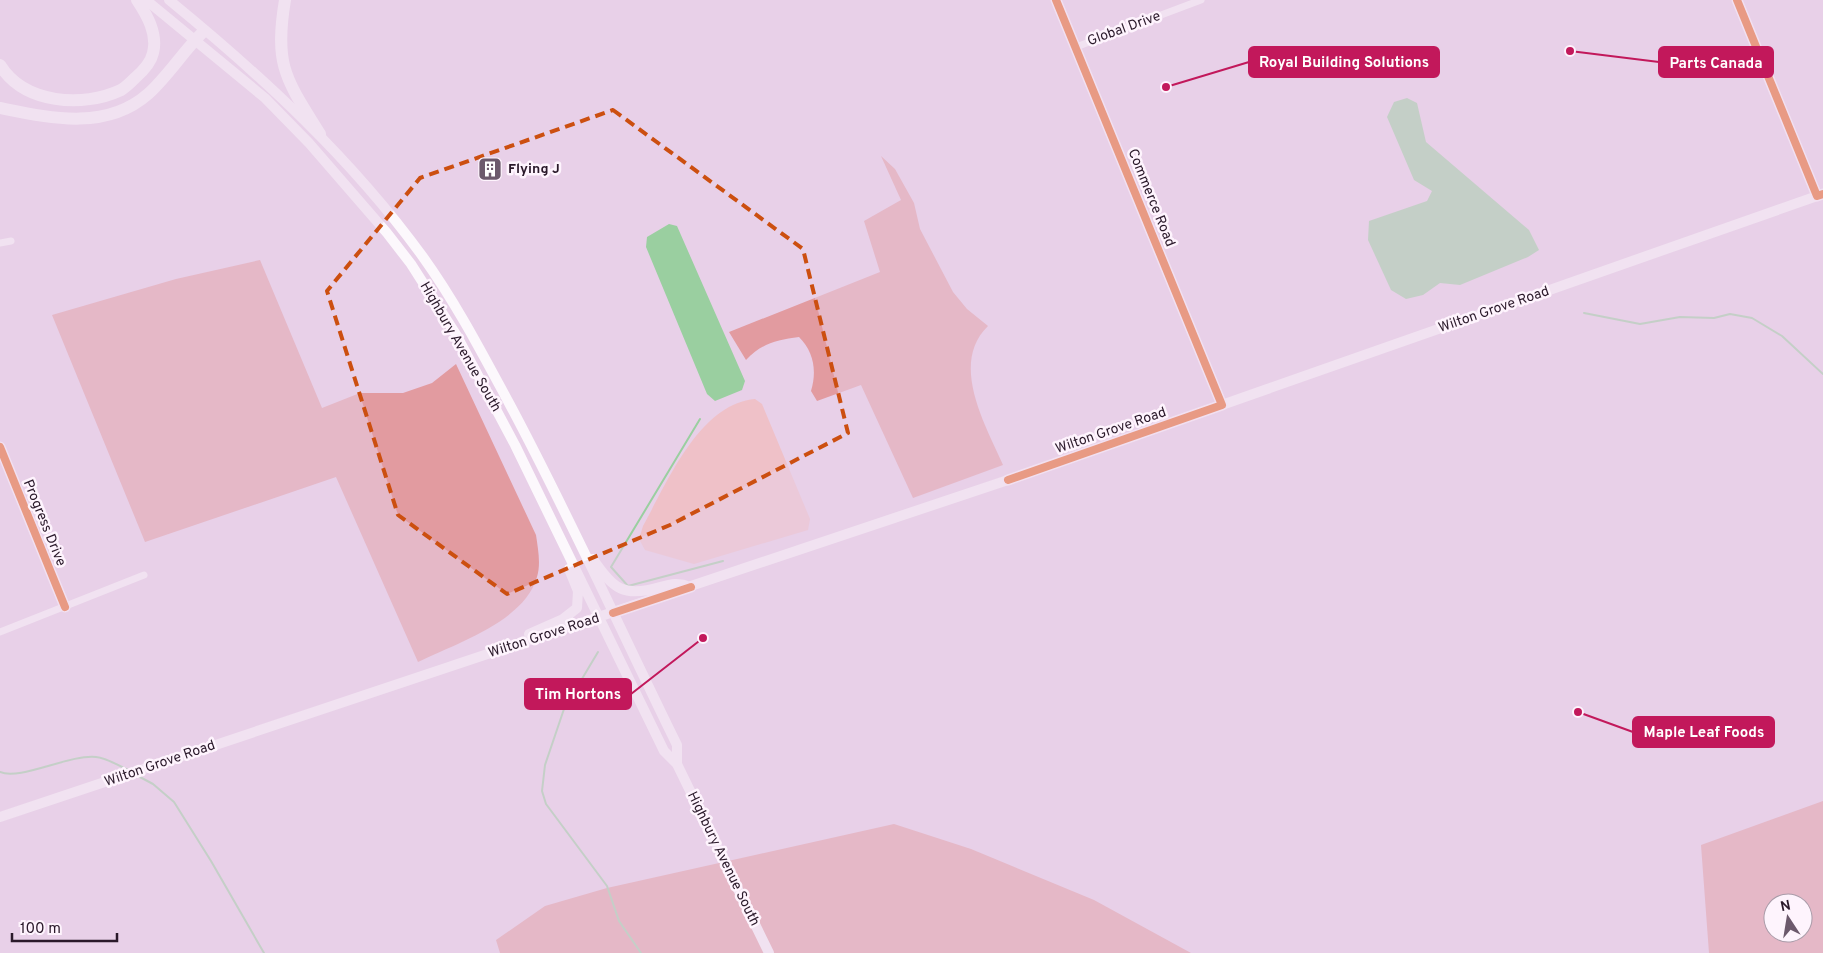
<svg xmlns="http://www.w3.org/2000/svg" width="1823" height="953" font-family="Overpass,sans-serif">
<rect width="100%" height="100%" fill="#e8d0e8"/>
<path fill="#efc1c8" d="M755,399L762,404L810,519L808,530L694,564L645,550L639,539L643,526C667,483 699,404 755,399Z"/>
<path fill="#e29ba0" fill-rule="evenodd" d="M881,156L895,169L914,203L920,229L953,292L967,309L988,326C949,364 986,426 1003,465L913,498L861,385L817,401L811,391C817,371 814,352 799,337C777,340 762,343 746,360L729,332L880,272L864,221L901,200Z
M260,260L322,408L360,393H403L432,383L456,364L536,535C538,549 541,564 537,577C524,622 456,643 418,662L336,477L145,542L52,315L176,279Z
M1823,801V953H1709L1701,845ZM1773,903H1803V933H1773Z
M894,824L971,849L1094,900L1191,953H500L496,940L545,906L607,888Z"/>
<path fill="#9acfa0" d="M1407,98L1417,103L1426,142L1529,230L1539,250L1528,257L1460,285L1440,283L1423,295L1406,299L1391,290L1368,240L1369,221L1427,201L1432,191L1414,180L1387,117L1394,102Z
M669,224L677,226L745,381L742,390L715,401L707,394L646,247L647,237Z"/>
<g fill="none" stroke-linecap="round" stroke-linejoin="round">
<path stroke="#9acfa0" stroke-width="2" d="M1584,313L1640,324L1680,317L1714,318L1730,314L1752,318L1782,336L1823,374
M700,419L611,567L628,586L723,561
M598,652L564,709L545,765L542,791L546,804L607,886L619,921L641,953
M0,772C19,781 70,754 96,757C106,758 118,765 128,770
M138,776L153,784L174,802L211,861L264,953"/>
<path stroke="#fcf8fc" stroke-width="7" d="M1056,0L1222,405
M1737,0L1817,196
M1076,47L1201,0
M0,243L11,241
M0,447L65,607
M0,632L144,575"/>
<path stroke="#fcf8fc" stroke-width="10" d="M146,0L265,98L309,143L387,233L411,264L457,336L515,445L664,751L677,764L769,953
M169,0C262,76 352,159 423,257C456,303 482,353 509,403C569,515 621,631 677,745V764
M593,559C613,589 624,598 660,587C671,584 679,582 690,587
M529,634L563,619L577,608L578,591L569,569
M0,817L1008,480L1823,194"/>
<path stroke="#fcf8fc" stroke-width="12" d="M285,0C274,66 286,79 320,134
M0,65C24,104 83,108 121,90C126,87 131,82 135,78C142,72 151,62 153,53C158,34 147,15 137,0
M0,108C50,118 106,131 148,94C169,75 184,50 204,31"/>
<g stroke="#fef4fd" stroke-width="11">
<path id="cycleway" d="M1737,0L1817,196L1823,194
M0,447L65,607
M1008,480L1222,405L1056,0
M613,613L691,587"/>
</g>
<use href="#cycleway" stroke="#e8590c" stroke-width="8"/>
</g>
<path d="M0 0H1823V953H0ZM613,110L803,249L848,433L670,525L507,594L398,515L327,291L420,178Z" fill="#e8d0e8" fill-opacity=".55" fill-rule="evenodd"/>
<path fill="none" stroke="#cc4f10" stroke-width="4" stroke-dasharray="10 6" stroke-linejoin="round" d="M613,110L803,249L848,433L670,525L507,594L398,515L327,291L420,178Z"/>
<defs>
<g id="building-square" transform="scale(1.25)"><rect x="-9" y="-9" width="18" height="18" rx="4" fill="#6c596c" stroke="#fef4fd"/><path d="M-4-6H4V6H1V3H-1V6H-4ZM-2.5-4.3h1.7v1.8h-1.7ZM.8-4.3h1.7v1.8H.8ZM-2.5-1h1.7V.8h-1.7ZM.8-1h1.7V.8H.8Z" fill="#fff"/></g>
</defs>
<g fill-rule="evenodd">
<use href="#building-square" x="490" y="169"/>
</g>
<g text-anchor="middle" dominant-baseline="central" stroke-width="5" stroke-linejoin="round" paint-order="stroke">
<g font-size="14" fill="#2a192a" stroke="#fef4fd">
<text transform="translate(1124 29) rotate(-20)">Global Drive</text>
<text transform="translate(1151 198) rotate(68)">Commerce Road</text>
<text transform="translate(1494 310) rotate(-19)">Wilton Grove Road</text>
<text transform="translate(460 347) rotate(60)">Highbury Avenue South</text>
<text transform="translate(1111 431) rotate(-19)">Wilton Grove Road</text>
<text transform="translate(44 523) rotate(68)">Progress Drive</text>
<text transform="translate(544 636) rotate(-18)">Wilton Grove Road</text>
<text transform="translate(160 764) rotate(-19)">Wilton Grove Road</text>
<text transform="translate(723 859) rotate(64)">Highbury Avenue South</text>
</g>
<g font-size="14" font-weight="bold" fill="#2a192a" stroke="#fef4fd" text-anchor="start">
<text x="508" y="169">Flying J</text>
</g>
</g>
<path fill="none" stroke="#c2185b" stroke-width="2" d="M1166 87L1249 62M1570 51L1659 62M703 638L631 694M1578 712L1633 732"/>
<g fill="#c2185b" stroke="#fef4fd" stroke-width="2">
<circle cx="1166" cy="87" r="5"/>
<circle cx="1570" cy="51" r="5"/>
<circle cx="703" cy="638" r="5"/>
<circle cx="1578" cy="712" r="5"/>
</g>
<g fill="#c2185b" stroke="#c2185b" stroke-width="2">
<rect x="1249" y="47" width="190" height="30" rx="5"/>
<rect x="1659" y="47" width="114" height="30" rx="5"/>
<rect x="525" y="679" width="106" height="30" rx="5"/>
<rect x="1633" y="717" width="141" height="30" rx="5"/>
</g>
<g font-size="15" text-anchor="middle" font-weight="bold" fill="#fff">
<text x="1344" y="67">Royal Building Solutions</text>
<text x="1716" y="68">Parts Canada</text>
<text x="578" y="699">Tim Hortons</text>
<text x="1704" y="737">Maple Leaf Foods</text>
</g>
<g transform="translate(1788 918) rotate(348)"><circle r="24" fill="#fef4fd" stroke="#a99ca9"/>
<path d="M0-4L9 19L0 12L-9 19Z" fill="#6c596c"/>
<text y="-8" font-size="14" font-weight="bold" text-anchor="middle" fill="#2a192a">N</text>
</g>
<path d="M12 933v8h105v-8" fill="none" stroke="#2a192a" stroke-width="2.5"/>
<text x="20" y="933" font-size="15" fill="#2a192a" stroke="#fef4fd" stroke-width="4" paint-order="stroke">100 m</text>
</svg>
